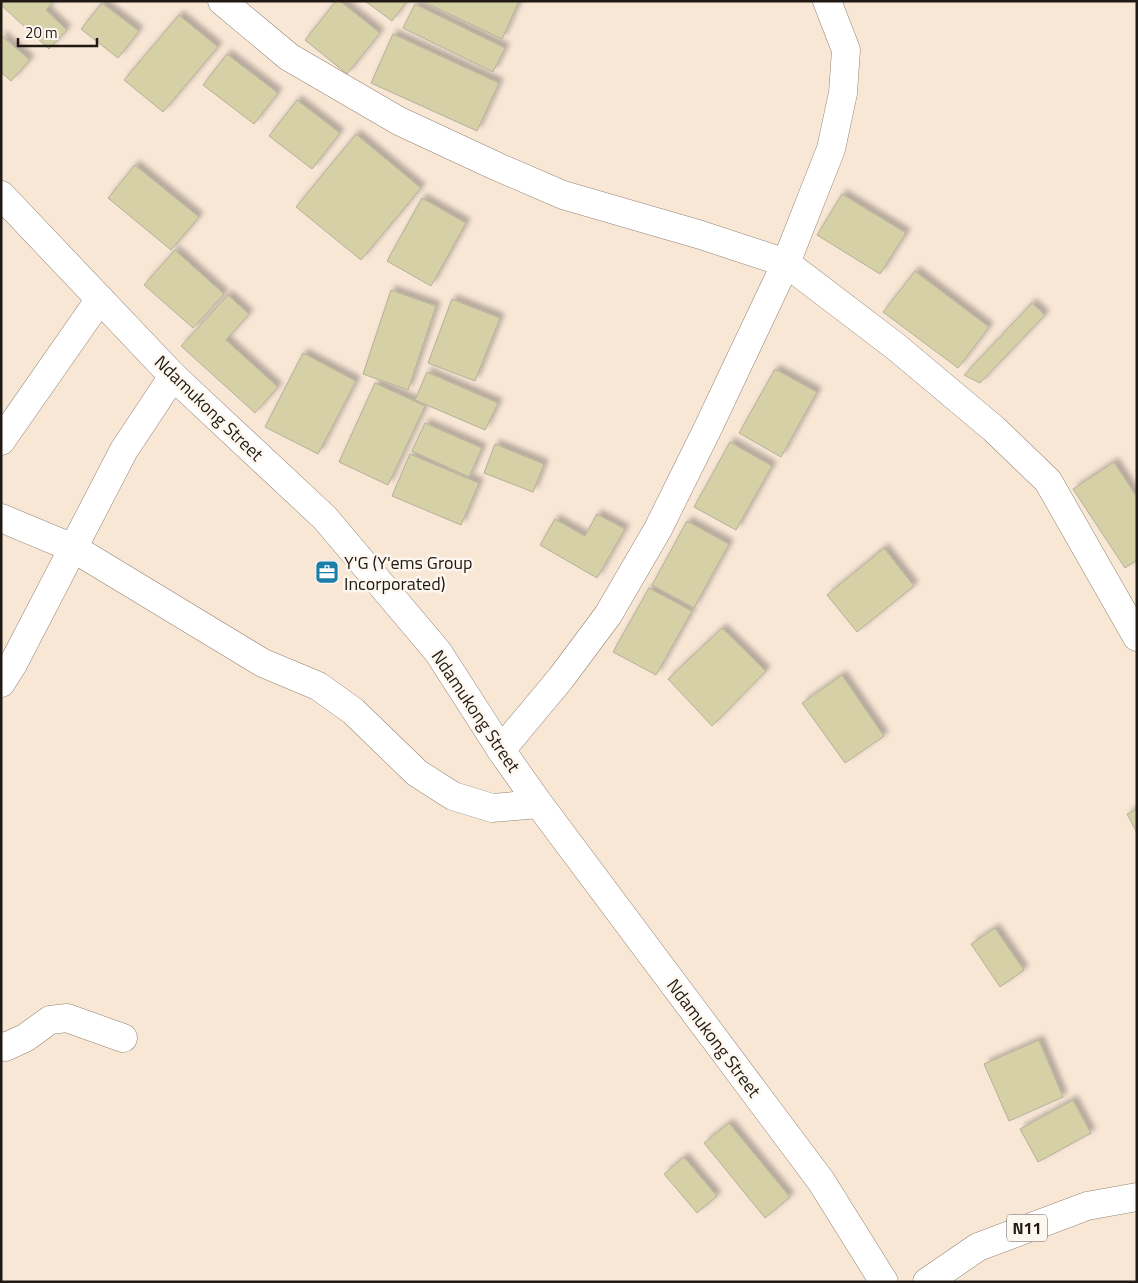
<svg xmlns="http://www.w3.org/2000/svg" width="1138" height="1283" font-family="'Titillium Web',sans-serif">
<defs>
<filter id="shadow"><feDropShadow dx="4.5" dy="-4.5" stdDeviation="2.5" flood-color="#0004"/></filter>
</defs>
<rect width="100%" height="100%" fill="#f9e7d6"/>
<path fill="#d6d0a6" stroke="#b3b09a" filter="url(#shadow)" d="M4,1H54L46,10L67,30L49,49L1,5Z
M336,1H340L380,33L347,74L305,40Z
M365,1H407L392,21Z
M422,1H519L502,39Z
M102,3L139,31L118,58L81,29Z
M415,4L505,48L493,72L403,28Z
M179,15L218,47L163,112L124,80Z
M393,34L499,83L477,131L371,83Z
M1,35L30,60L11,81L1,72Z
M227,54L278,93L254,124L203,85Z
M297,100L340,133L312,169L269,136Z
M356,134L421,188L361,260L296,207Z
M135,165L199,217L171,250L108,198Z
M842,194L906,233L880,274L817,235Z
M422,198L466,223L431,286L387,261Z
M175,250L224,294L193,328L144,285Z
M915,271L989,327L958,368L883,312Z
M391,290L436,306L408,390L363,374Z
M228,295L249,314L226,340L278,387L255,413L181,346Z
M452,299L500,318L475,381L428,363Z
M1032,303L1045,315L980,383L964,375Z
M303,353L356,381L318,454L265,427Z
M775,369L817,392L781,457L739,433Z
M427,372L498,403L485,430L415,400Z
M375,383L425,406L388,485L339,462Z
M425,423L482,448L469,477L412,451Z
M730,442L772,466L736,530L694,507Z
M495,444L544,464L533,492L484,473Z
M410,454L479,483L461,525L392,496Z
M1114,462L1137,497V560L1125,568L1073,489Z
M597,514L625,529L597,578L540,545L555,519L585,536Z
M687,521L729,544L694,608L652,585Z
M884,548L914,586L857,632L827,595Z
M649,588L692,611L656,675L613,652Z
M722,628L766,671L712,726L668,679Z
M842,675L884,736L845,763L802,703Z
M1137,809V833L1127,814Z
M995,928L1024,970L1000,987L971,944Z
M1039,1040L1063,1097L1009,1121L984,1064Z
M1073,1100L1091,1133L1038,1162L1020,1129Z
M729,1123L790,1197L765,1218L704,1143Z
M684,1157L717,1196L697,1213L664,1174Z"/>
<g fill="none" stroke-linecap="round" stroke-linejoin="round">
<g stroke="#948474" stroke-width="29">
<path id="minor" d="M222,1L289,57L399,121L498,167L563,195L701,235L786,263L895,346L994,429L1048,481L1137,637
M1,441L100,299
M1,518L73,548L263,663L318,686L353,711L417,773L453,796L492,808L539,804
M1,683L13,664L124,450L173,376
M501,750L561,678L608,615L658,529L707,430L786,263L831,149L843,93L846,50L827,1
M1,1046L5,1047L25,1038L50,1020L67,1018L123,1038"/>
</g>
<g stroke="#948474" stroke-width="29">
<path id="secondary" d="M1,195L173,376L325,518L438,652L501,750L539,804L821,1181L884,1282"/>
</g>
<g stroke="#948474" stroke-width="29">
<path id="trunk" d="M927,1282L978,1247L1087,1206L1137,1197"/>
</g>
<use href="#minor" stroke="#fff" stroke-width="28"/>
<use href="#secondary" stroke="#fff" stroke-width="28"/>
<use href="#trunk" stroke="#fff" stroke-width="28"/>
</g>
<defs>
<g id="office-square" transform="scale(1.25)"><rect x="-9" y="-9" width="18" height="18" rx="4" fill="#1a7ea9" stroke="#fef7ef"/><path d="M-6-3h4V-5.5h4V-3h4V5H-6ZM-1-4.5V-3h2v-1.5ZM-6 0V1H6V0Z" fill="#fff"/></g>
</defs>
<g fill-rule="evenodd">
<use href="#office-square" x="327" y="572"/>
</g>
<g text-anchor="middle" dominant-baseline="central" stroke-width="5" stroke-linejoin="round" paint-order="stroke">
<rect fill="#fef7ef" stroke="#635c56" stroke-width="1" x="1007" y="1214.5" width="40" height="27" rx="4"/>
<g font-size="16" font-weight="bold" fill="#211a14">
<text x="1027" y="1228">N11</text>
</g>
<g font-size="18" fill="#211a14" stroke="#fef7ef">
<text transform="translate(209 408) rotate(44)">Ndamukong Street</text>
<text transform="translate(476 711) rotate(56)">Ndamukong Street</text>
<text transform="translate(714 1038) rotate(53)">Ndamukong Street</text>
</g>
<g font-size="18" fill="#211a14" stroke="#fef7ef" text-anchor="start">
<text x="344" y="562">Y'G (Y'ems Group<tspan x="344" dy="21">Incorporated)</tspan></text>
</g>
</g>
<rect width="1138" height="1283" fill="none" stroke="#211a14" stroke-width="5"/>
<path d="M18 38v8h79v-8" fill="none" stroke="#211a14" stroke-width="2.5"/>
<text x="25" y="38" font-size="15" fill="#211a14" stroke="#fef7ef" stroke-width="4" paint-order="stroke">20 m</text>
</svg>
